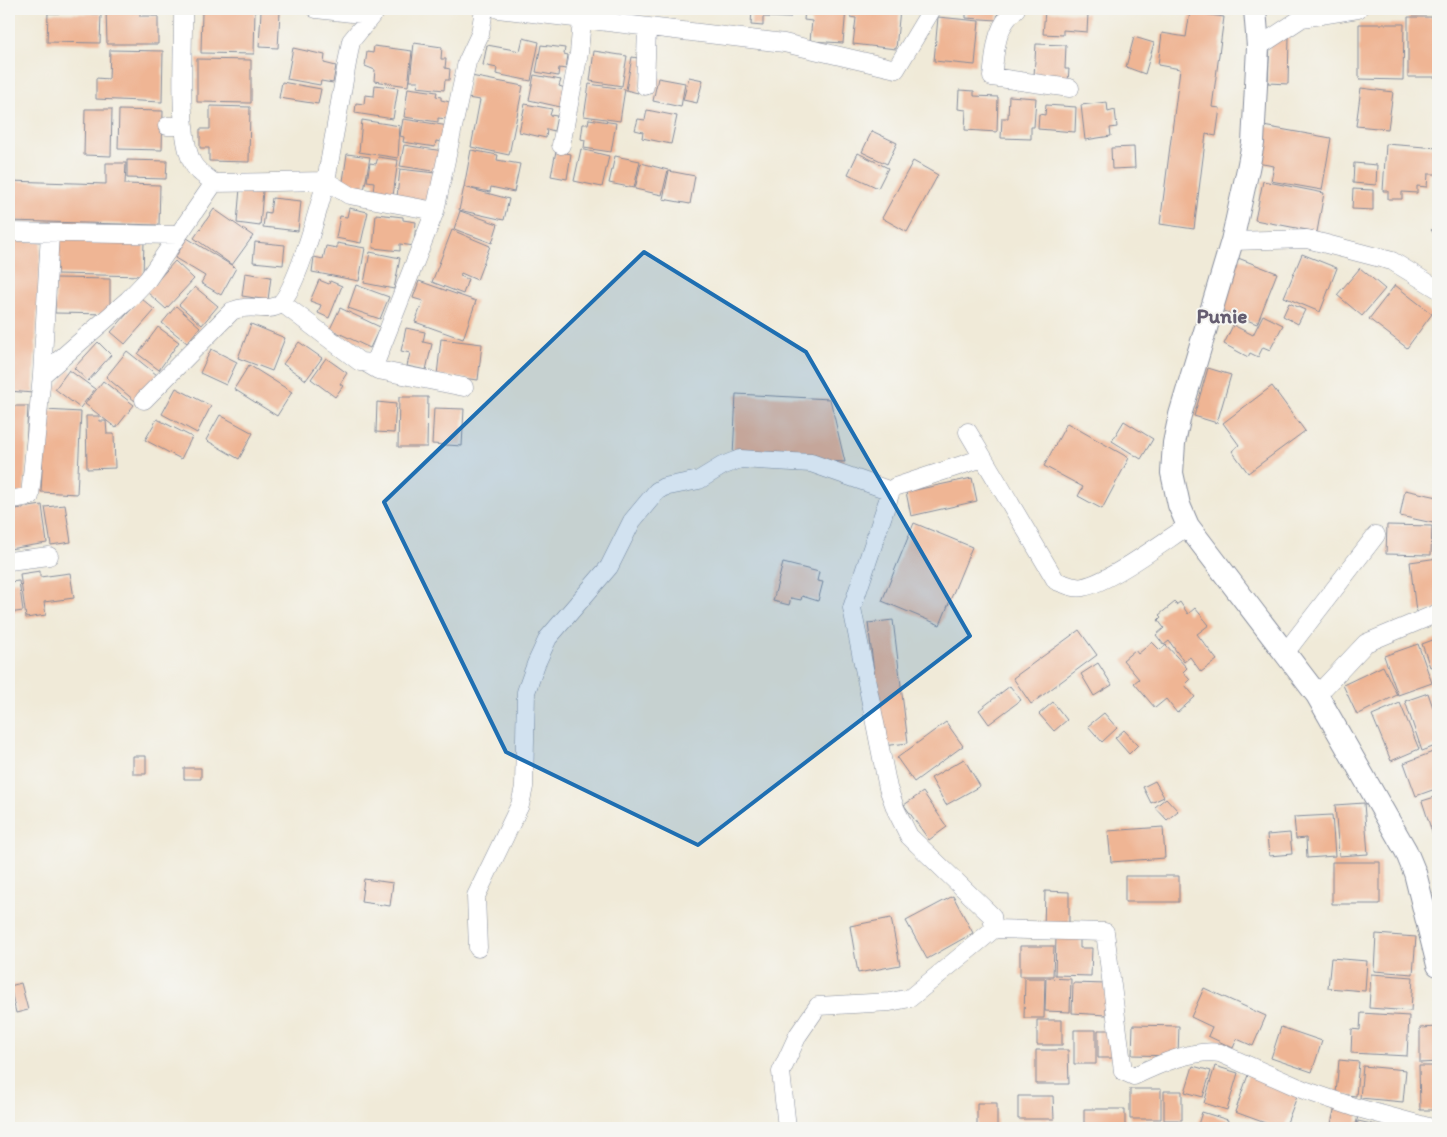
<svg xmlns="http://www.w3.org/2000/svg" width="1447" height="1137" font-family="Itim,sans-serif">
<rect width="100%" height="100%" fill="#f6f6f2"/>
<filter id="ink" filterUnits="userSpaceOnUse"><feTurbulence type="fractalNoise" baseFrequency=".02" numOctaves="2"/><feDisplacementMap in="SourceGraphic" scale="10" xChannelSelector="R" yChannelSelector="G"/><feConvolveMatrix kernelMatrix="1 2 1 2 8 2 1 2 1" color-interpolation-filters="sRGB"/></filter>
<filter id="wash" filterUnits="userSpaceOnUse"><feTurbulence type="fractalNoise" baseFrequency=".0096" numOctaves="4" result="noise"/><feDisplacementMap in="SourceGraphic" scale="20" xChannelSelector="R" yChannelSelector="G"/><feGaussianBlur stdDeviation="1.12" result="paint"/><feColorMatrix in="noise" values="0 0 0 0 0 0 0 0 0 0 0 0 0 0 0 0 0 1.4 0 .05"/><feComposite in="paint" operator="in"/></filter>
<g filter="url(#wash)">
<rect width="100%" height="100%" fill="#f0ead8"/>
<g id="blocks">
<path fill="#efb594" d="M106,9H140V16H158V44H107Z
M752,9H791L790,18L763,17V26L751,25Z
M805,9H846L843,43L810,41L812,21L804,20Z
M851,9H900L896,49L853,44L856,18L850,17Z
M963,9H998L997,20L966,18V10Z
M202,10H255L254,54L201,53Z
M261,11L280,12L278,48L259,47Z
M1045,11L1088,14L1087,32L1063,30V35L1043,34Z
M1190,12L1224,17L1212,107L1220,108L1216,136L1206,134L1194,229L1160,224L1180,69L1158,65L1162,33L1186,37Z
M48,13L101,14L100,43L47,42Z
M938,17L979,21L975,65L934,61Z
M1408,17H1438V77H1408Z
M1359,24H1404L1403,80L1359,79Z
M1134,37L1154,43L1145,74L1126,67Z
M1270,37H1289L1288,84L1268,83Z
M523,38L539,42L531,81L496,74L497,68L483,65L487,45L520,51Z
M414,43L442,47L441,59H446L445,68L450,69L449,80H445L444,90L417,87L418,81H410Z
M1036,44L1066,45L1065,69H1069L1068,81L1034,76Z
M541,45L565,48L564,54L568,55L566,69L559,68L558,76L536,72Z
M374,46L412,51L408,86L374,81L375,70L365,66L367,52L373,53Z
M293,48L325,55L324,63L336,66L333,83L321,81L320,85L287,79Z
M110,50L163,51L162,102L96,99V78L109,79Z
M594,51L627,56L622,86L590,81Z
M632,57L644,59L638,93L626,90Z
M197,59L251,60V103L197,102Z
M534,75L561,80L559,86L568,89L565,108L529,100Z
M471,76L523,86L509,155L471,147L480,100L467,98Z
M689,77L703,80L697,103L683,100Z
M658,78L685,83L681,107L653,101Z
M282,82L321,89L318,104L279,98Z
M589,84L625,89L620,121L584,116Z
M375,85L398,88L393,119L355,113L356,103L364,104L365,95L374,96Z
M408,88L437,92L436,96L441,97V100L450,102L447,119L438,118V122L404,117Z
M1361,88L1393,92L1388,129L1356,126Z
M959,90L974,91V96L998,97L997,132L965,130L966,110L958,109Z
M1009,96L1036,98L1034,127H1031V139L1001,138L1002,118H1008Z
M1107,102L1108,112L1115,110L1117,127L1110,128L1111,136L1085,140L1081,105Z
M525,104L552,109L550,115L557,116L554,131L547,129L546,138L519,132Z
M1046,105L1076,107L1075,132L1038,129L1039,114L1045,115Z
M210,106L250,107L249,162L209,161V148H200V129H210Z
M85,109H112L111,156L84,155Z
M119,110L163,111L162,150L118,149Z
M647,110L677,116L671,144L642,138L643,132L635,130L638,119L645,120Z
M403,119L449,126L447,143L436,141L435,147L403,142L404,137L400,136Z
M589,119L616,123L611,152L584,148L585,140L581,139L583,124H588Z
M362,120L400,126L398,158L359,152Z
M1263,126L1331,138L1322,190L1271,181L1274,166L1257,163Z
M872,131L897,143L887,164L862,152Z
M1386,144L1438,148V174H1428L1427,187L1417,186V193L1402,192V199H1388V191H1383Z
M404,145L443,151L440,172L400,166Z
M1134,147L1135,168L1112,169L1111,148Z
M581,149L609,156L602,187L574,181Z
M471,150L498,155L497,160L520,164L514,192L491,187L490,192L464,187Z
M556,151L571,154L567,179L551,176Z
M858,153L888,168L878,188L848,174Z
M347,154L370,157L364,191L342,188Z
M615,156L640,161L634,188L609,183Z
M378,157L398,160L393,196L373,193L374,182L367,181L370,163L376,164Z
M127,160L167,161L166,179L127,178Z
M913,161L938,175L907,232L882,218Z
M106,163H126L125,184L160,185L159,225L9,221V181L106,184Z
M641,163L668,170L662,195L635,189Z
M1354,163L1377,165L1376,185L1353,183Z
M400,169L435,173L432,201L397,197Z
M669,171L695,176L690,204L663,199Z
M1263,181L1324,193L1317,232L1255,220Z
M464,187L509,199L504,220L459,210Z
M240,188L263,191L260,226L237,223Z
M1353,189L1373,190V210L1352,209Z
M272,198L301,201L298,231L263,227L265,212L270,213Z
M349,208L368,212L361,243L336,238L340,216L347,217Z
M214,209L253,236L232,265L194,238Z
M460,211L498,224L492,243L454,229Z
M376,214L403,217V220L416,222L414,246L400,244V251L373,248Z
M1438,223V238L1431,230Z
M452,230L490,246L477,280L461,273L460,276L468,279L463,294L432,282Z
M187,238L236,268L221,295L201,283L205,276L175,258Z
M58,239L144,241L143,276L57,274Z
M9,240L41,242L33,393L9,391Z
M255,242L285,245L283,265L253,262Z
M337,243L365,248L359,281L312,272L314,257L323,259L326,246L337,248Z
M370,252L400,258L394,289L364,283Z
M1302,254L1337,268L1320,312L1284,297Z
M1238,258L1277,273L1257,324L1218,309Z
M175,261L194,279L166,309L147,292Z
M1360,268L1385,289L1362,316L1337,295Z
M245,273L271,277L268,300L242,296Z
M56,278L110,279V314L55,313Z
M319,280L329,284L330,281L342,286L329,318L318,313L321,305L310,301Z
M419,281L476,301L463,339L415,322L423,301L413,298Z
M356,285L389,297L380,319L348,308Z
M1395,285L1432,314L1407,348L1369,319Z
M195,287L218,306L202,325L179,305Z
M141,298L155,310L125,344L111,332Z
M1289,303L1305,310L1298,324L1283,316Z
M176,306L200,327L187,343L162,323Z
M340,308L380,327L370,348L330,329Z
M1263,315L1283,325L1270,350L1263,347L1258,357L1250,353L1248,357L1224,344L1233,325L1253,335Z
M251,324L285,338L272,371L238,358Z
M158,327L179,342L159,370L138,354Z
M406,328L425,332L423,342L432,344L426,370L407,366L410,353L401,351Z
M441,339L482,344L478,380L437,375Z
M98,342L111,355L88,381L74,368Z
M299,342L322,358L306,380L283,364Z
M211,349L237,362L226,385L200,373Z
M127,351L157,375L135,401L106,377Z
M326,358L347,373L340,384L343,386L335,397L311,379Z
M249,365L292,392L277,416L234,389Z
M1208,368L1231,375L1217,423L1194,416Z
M69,370L95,389L80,408L55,389Z
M103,381L134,405L116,428L85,404Z
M1272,386L1305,431L1248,473L1232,451L1239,445L1223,423Z
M176,388L211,406L197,433L162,414Z
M736,394L830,399L845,462L733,456Z
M399,397H428L427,447H398Z
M377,402L396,404L394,433L376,432Z
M9,406H28L24,494L9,493Z
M434,408L464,409L462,446L432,444Z
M45,410L81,412L77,494L41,492Z
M220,415L253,433L239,459L206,440Z
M86,416H99L100,421H106L107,434H114L115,468L87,469Z
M157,419L192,437L181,459L145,440Z
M1124,421L1153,439L1141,459L1112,441Z
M1067,423L1129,458L1102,509L1078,496L1083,487L1044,466Z
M972,478L977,501L911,516L906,492Z
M1405,490L1438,497L1433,523L1400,516Z
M42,505L47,543L9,549V510Z
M65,505L71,542L51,545L45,507Z
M914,523L972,547L940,625L882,601Z
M1387,525L1432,526L1431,555L1386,554Z
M1438,558V609L1416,612L1410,562Z
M783,563L819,572L817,581L823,582L818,601L802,596L801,600L791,598L789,605L773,601Z
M40,571V577L70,573L74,598L44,602L46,615L26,618L20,574Z
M19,581L23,611L9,613V582Z
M1175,602L1176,605L1180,602L1188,614L1195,608L1209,625L1197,634L1217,660L1201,672L1190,657L1184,662L1169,641L1164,645L1156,635L1164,628L1158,620L1161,617L1159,615Z
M893,620L908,743L883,746L868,623Z
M1079,630L1097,655L1031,704L1013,678Z
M1438,638V664L1430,667L1422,644Z
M1152,642L1160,650L1166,645L1187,668L1183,672L1190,680L1185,685L1195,697L1177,713L1166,699L1155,708L1134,683L1139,679L1123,660L1135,650L1138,654Z
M1418,644L1432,683L1398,695L1384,656Z
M1098,663L1112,685L1094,696L1081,674Z
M1383,666L1397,695L1357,715L1343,685Z
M1010,686L1021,700L989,724L979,710Z
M1428,693L1438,722V745L1422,751L1405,701Z
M1053,702L1067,720L1054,731L1039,714Z
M1400,703L1419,749L1391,761L1372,715Z
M1104,713L1117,728L1102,742L1088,726Z
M946,722L963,746L914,782L897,758Z
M1124,730L1138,745L1129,754L1115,738Z
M1438,750V788L1416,796L1404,763Z
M133,756H146V774H133Z
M964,759L980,786L946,805L931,778Z
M184,768H201V779H184Z
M1155,781L1164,797L1151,803L1143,787Z
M923,792L947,827L929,840L904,805Z
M1438,796V836L1434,838L1422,801Z
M1166,798L1178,811L1167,820L1155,807Z
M1364,803L1368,854L1339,856L1335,805Z
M1332,815L1335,856L1307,858L1306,838L1296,839L1294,817Z
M1163,827L1165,858L1111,862L1108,831Z
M1290,833L1292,854L1269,856L1267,835Z
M1438,851V871L1432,853Z
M1332,862H1380V904H1332Z
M1125,876H1179V902H1125Z
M364,879L393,883L390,906L361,902Z
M1045,891L1069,892V929L1044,928Z
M953,896L973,933L927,959L906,921Z
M891,918L900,965L858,973L850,926Z
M1376,934L1416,937L1413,974L1374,971Z
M1056,937L1080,938V948H1092L1091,976L1055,975Z
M1020,946H1054L1053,976H1020Z
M1331,958L1367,961L1365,991L1328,988Z
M1371,974L1413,977L1411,1011L1369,1008Z
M1025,978H1045L1044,1018H1024Z
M1046,978L1071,979L1070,1012L1045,1011Z
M21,983L28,1010L16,1013L10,986Z
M1073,983L1106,984V1015L1072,1013Z
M1204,988L1266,1016L1253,1046L1237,1039L1233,1048L1208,1036L1212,1027L1191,1017Z
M1361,1013L1409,1016L1407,1056L1351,1053L1352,1029L1360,1030Z
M1037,1020H1062V1045H1037Z
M1133,1025L1179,1026L1178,1056L1132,1055Z
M1281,1027L1322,1041L1312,1072L1271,1058Z
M1438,1027V1062L1420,1063V1028Z
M1074,1030H1096V1064H1074Z
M1098,1030H1113V1058H1098Z
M1036,1050H1068L1069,1084H1036Z
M1339,1060L1359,1062L1356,1096L1336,1094Z
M1193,1066L1211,1071L1203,1097L1185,1092Z
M1215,1066L1238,1073L1227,1110L1204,1103Z
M1363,1066L1406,1070L1403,1102L1360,1098Z
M1419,1066H1438V1110H1420Z
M1248,1075L1298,1094L1285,1128H1279L1235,1112Z
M1130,1089H1161V1119H1130Z
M1164,1091H1182V1120H1164Z
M1018,1096H1053L1054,1119H1018Z
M977,1103H997V1128H977Z
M1335,1106L1359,1112L1355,1128H1330Z
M1084,1109H1125V1128H1084Z
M1202,1112L1228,1120L1226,1128H1197Z
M1358,1121L1385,1127V1128H1357Z
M1146,1126H1180V1128H1146Z"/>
</g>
</g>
<g filter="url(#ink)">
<use href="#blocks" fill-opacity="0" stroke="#868c9b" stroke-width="1"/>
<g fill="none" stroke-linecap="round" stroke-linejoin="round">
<g stroke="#868c9b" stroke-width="19">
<path id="minor" d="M183,9C184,45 177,132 192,162C196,171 207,177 214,183
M316,9L370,15
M498,9L784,43L896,69L932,9
M1016,9C994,29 996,49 992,77L1070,88
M1258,47L1302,18L1358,9
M645,86L647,28
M167,126H184
M561,145L579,53L582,20
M9,232L178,235
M1232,241L1307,239L1392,261L1438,289
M282,303L360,362L372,363L376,361L435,211
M366,363L378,370L464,387
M42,375L50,233
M144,400L232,311C249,303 264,312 277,306C295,298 320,203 326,181L349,195L435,211L467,62L480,34L484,9
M968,432L1056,581C1065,584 1074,589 1083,587C1110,582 1163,542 1188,526
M9,500L30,496L42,375L128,300L148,279L214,183L326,181L351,41L377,9
M9,561L49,556
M1285,653L1376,535
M1317,695L1366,643L1438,613
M994,929L1105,932L1123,1071L1134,1076C1159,1064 1193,1049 1220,1053L1304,1090L1354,1107L1432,1128
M478,948L476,896L520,805L524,787L526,692L536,664L548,638L609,567L632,521L657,491L664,487L699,480L722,466L740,459L811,463L891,491
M787,1128L781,1072L798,1035L818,1006L890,1002L910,998L994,929L992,916L909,836L896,810L888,788L852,608L891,491L895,487L983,458"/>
</g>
<g stroke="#868c9b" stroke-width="24">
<path id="tertiary" d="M1255,9L1258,47L1253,143L1248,169L1232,241L1180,415L1174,443L1172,473L1179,505L1188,526L1317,695L1406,851L1415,873L1438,965"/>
</g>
<use href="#minor" stroke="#fff" stroke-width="18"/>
<use href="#tertiary" stroke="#fff" stroke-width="22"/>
</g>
</g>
<path fill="#1f6fb2" fill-opacity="0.2" stroke="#1f6fb2" stroke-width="4" stroke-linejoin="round" d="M644,252L806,352L970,636L698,845L506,752L384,502Z"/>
<g text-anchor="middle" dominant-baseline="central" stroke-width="4" stroke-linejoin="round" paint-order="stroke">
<g font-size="21" font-weight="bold" fill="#655e71" stroke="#f6f6f2">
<text x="1222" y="315">Punie</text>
</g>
</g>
<rect width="1447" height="1137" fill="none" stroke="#f6f6f2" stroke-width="30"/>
</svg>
